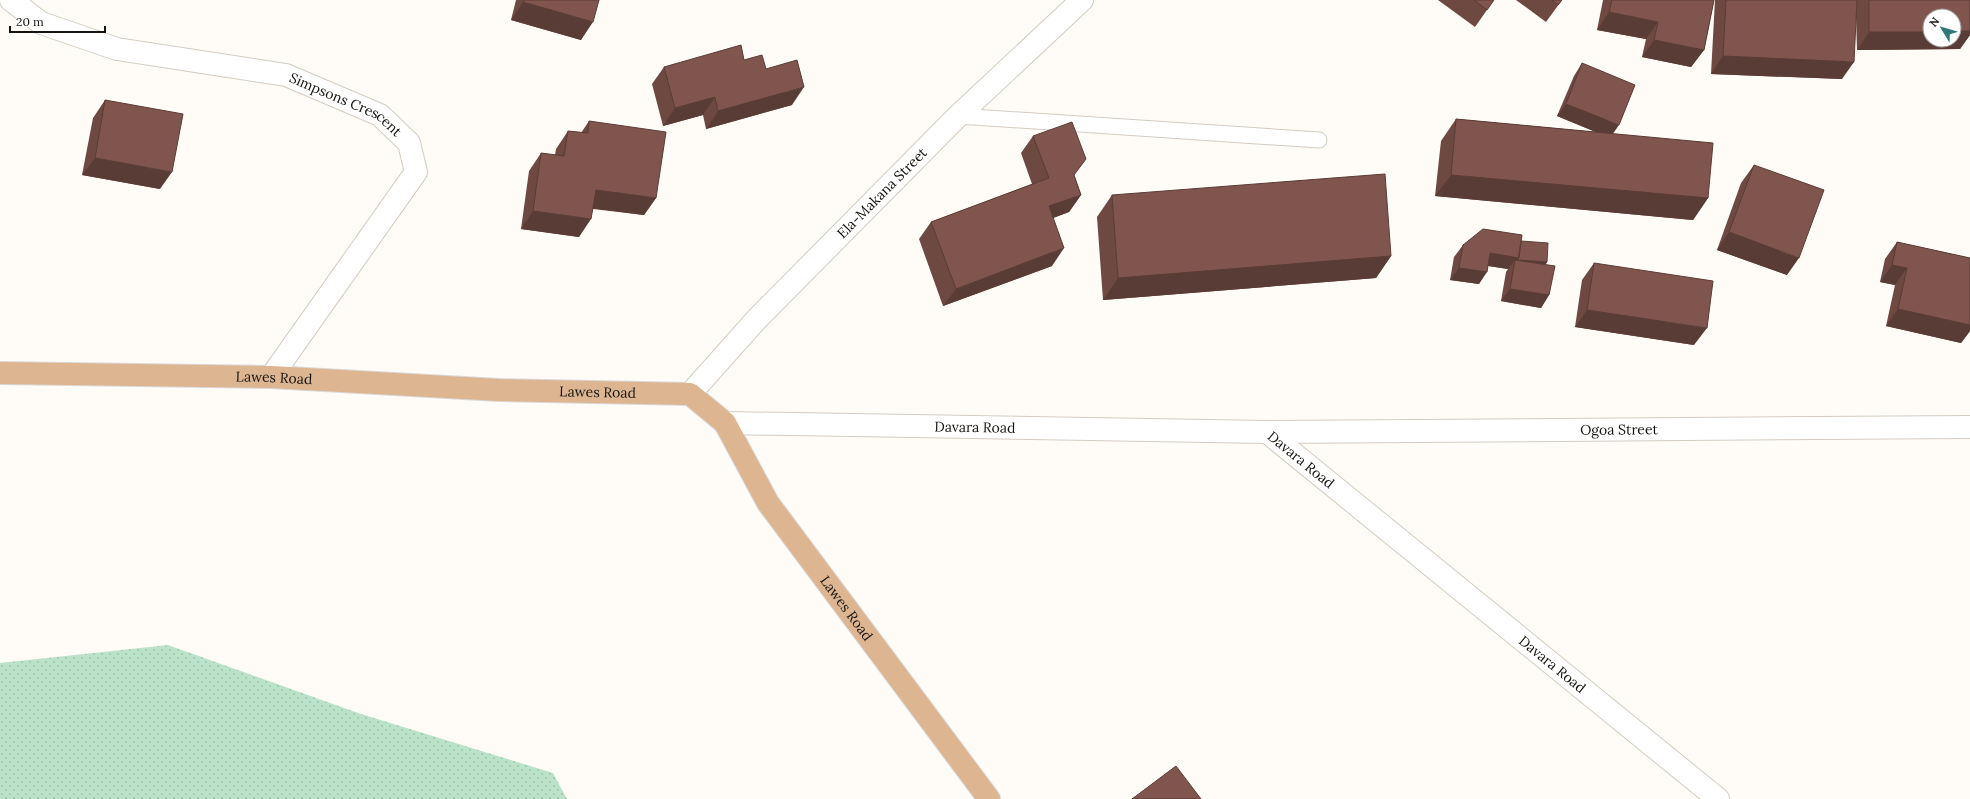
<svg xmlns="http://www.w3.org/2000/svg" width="1970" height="799" font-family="Lora,serif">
<defs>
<pattern id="green-dots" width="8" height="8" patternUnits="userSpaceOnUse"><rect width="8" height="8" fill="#bbe3c9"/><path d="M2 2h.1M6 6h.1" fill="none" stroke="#a0c2ab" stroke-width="1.8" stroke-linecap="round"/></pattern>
</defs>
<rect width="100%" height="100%" fill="#fffbf7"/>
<path fill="url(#green-dots)" d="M168,645L361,714L553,773L567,799H0V663Z"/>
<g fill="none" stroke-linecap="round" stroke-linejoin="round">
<g stroke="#d4ccc1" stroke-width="17">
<path id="lane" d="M958,116L1319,140"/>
</g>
<g stroke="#d4ccc1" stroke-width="24">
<g id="street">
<path id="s1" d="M11,0L41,23L117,49L286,75L380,115L409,143L416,172L271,377"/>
<path id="s2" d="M690,394L756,320L958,116L1082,0"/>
<path id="s3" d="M725,423L1267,432L1718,799"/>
<path id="s4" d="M1267,432L1970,427"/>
</g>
</g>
<g stroke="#dad9d9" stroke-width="24">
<g id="primary">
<path id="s5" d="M0,373L271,377L499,390L690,394L725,423L768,503L989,799"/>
</g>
</g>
<use href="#lane" stroke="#fff" stroke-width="15"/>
<use href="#street" stroke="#fff" stroke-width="22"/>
<use href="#primary" stroke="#ddb591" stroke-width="22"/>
</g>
<path fill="#6e4942" d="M516,0H599L581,40L511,20Z
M1438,0H1494L1475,27Z
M1516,0H1562L1546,22Z
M1603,0H1714L1704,50L1691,67L1642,57L1646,39L1597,30Z
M1715,0H1970V35L1960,49L1857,50L1856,17L1842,79L1711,74Z
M744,60L766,69L792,105L706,129L703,115L663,126L652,84L664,67Z
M1582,63L1613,134L1708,198L1693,220L1435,196L1441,141L1456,119L1596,132L1557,116L1574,76Z
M105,100L160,189L82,175L93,118Z
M589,121L656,198L644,215L593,209L579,237L521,229L529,171L541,153L555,155L556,149L568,131L581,133Z
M1033,136L1074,175L1081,195L1069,212L1053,218L1052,266L943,306L919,239L931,222L1032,184L1021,153Z
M1754,165L1787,275L1717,250L1741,183Z
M1112,195L1391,256L1376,278L1103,300L1097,217Z
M1521,241L1547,262L1546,264L1549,295L1541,308L1501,301L1506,272L1508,269L1488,266L1479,284L1450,280L1454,257L1463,245Z
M1897,242L1970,258V331L1961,343L1886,326L1895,285L1880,282L1885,259Z
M1594,263L1694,345L1575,327L1582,280Z"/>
<path fill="#5a3c36" d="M523,2L593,22L581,40L511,20Z
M1609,12L1658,22L1646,39L1597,30Z
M1954,31H1970V35L1960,49L1857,50L1869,32H1930V40H1954Z
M1654,40L1704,50L1691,67L1642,57Z
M1723,56L1854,62L1842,79L1711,74Z
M804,87L792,105L706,129L718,111Z
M715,97L703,115L663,126L675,108Z
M1566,104L1619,125L1610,138L1557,116Z
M95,158L172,172L160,189L82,175Z
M1451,175L1708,198L1693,220L1435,196Z
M596,190L656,198L644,215L583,207Z
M1081,195L1069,212L1037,224L1049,206Z
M533,211L591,219L579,237L521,229Z
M1729,232L1799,258L1787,275L1717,250Z
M1064,248L1052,266L943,306L956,289Z
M1490,253L1519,258L1514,265L1515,260L1508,269L1482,265Z
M1391,256L1376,278L1103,300L1118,278Z
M1518,260L1547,262L1543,269Z
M1892,265L1907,268L1895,285L1880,282Z
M1459,268L1487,272L1479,284L1450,280Z
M1510,289L1549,295L1541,308L1501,301Z
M1898,309L1970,325V331L1961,343L1886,326Z
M1587,310L1707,328L1694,345L1575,327Z"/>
<path fill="#80554d" stroke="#5a3c36" d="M524,0H599L593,22L523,2Z
M1474,0H1494L1487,10Z
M1552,0H1562L1558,5Z
M1612,0H1714L1704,50L1654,40L1658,22L1609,12Z
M1726,0H1857L1854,62L1723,56Z
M1869,0H1970V31H1954V16H1930V32H1869Z
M741,45L744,60L762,55L766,69L797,60L804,87L718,111L715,97L675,108L664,67Z
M1582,63L1635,85L1619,125L1566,104Z
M105,100L183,114L172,172L95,158Z
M1456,119L1713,143L1708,198L1451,175Z
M589,121L666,132L656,198L596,190L591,219L533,211L541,153L564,156L568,131L588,133Z
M1072,122L1086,159L1074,175L1081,195L1049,206L1064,248L956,289L931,222L1049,178L1033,136Z
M1754,165L1824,190L1799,258L1729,232Z
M1385,174L1391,256L1118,278L1112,195Z
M1483,229L1522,235L1519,258L1490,253L1487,272L1459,268L1463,245Z
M1521,241L1548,243L1547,262L1518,260Z
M1897,242L1970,258V325L1898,309L1907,268L1892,265Z
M1515,260L1555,266L1549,295L1510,289Z
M1594,263L1713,281L1707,328L1587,310Z
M1176,766L1201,799H1132Z"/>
<g text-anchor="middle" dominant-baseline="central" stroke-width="4" stroke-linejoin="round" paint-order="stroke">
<g font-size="14" fill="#15130f" stroke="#fff">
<text stroke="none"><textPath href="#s1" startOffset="356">Simpsons Crescent</textPath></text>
<text stroke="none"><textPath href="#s2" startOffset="278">Ela-Makana Street</textPath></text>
<text stroke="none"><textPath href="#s5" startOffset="274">Lawes Road</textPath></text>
<text stroke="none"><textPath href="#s5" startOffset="598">Lawes Road</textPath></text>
<text stroke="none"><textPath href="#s3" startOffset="250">Davara Road</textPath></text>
<text stroke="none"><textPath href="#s4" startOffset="352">Ogoa Street</textPath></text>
<text stroke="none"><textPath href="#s3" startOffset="586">Davara Road</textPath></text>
<text stroke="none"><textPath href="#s5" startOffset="958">Lawes Road</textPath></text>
<text stroke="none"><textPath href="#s3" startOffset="910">Davara Road</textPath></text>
</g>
</g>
<g transform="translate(1942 28) rotate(308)"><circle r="19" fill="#ffffff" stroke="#a1a19f"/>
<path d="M0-3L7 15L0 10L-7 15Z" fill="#2f7878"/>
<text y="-6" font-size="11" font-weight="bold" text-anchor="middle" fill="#15130f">N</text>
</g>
<path d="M10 26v6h95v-6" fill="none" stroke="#15130f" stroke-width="2"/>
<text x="16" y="26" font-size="12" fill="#15130f" stroke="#ffffff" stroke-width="3" paint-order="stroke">20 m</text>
</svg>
